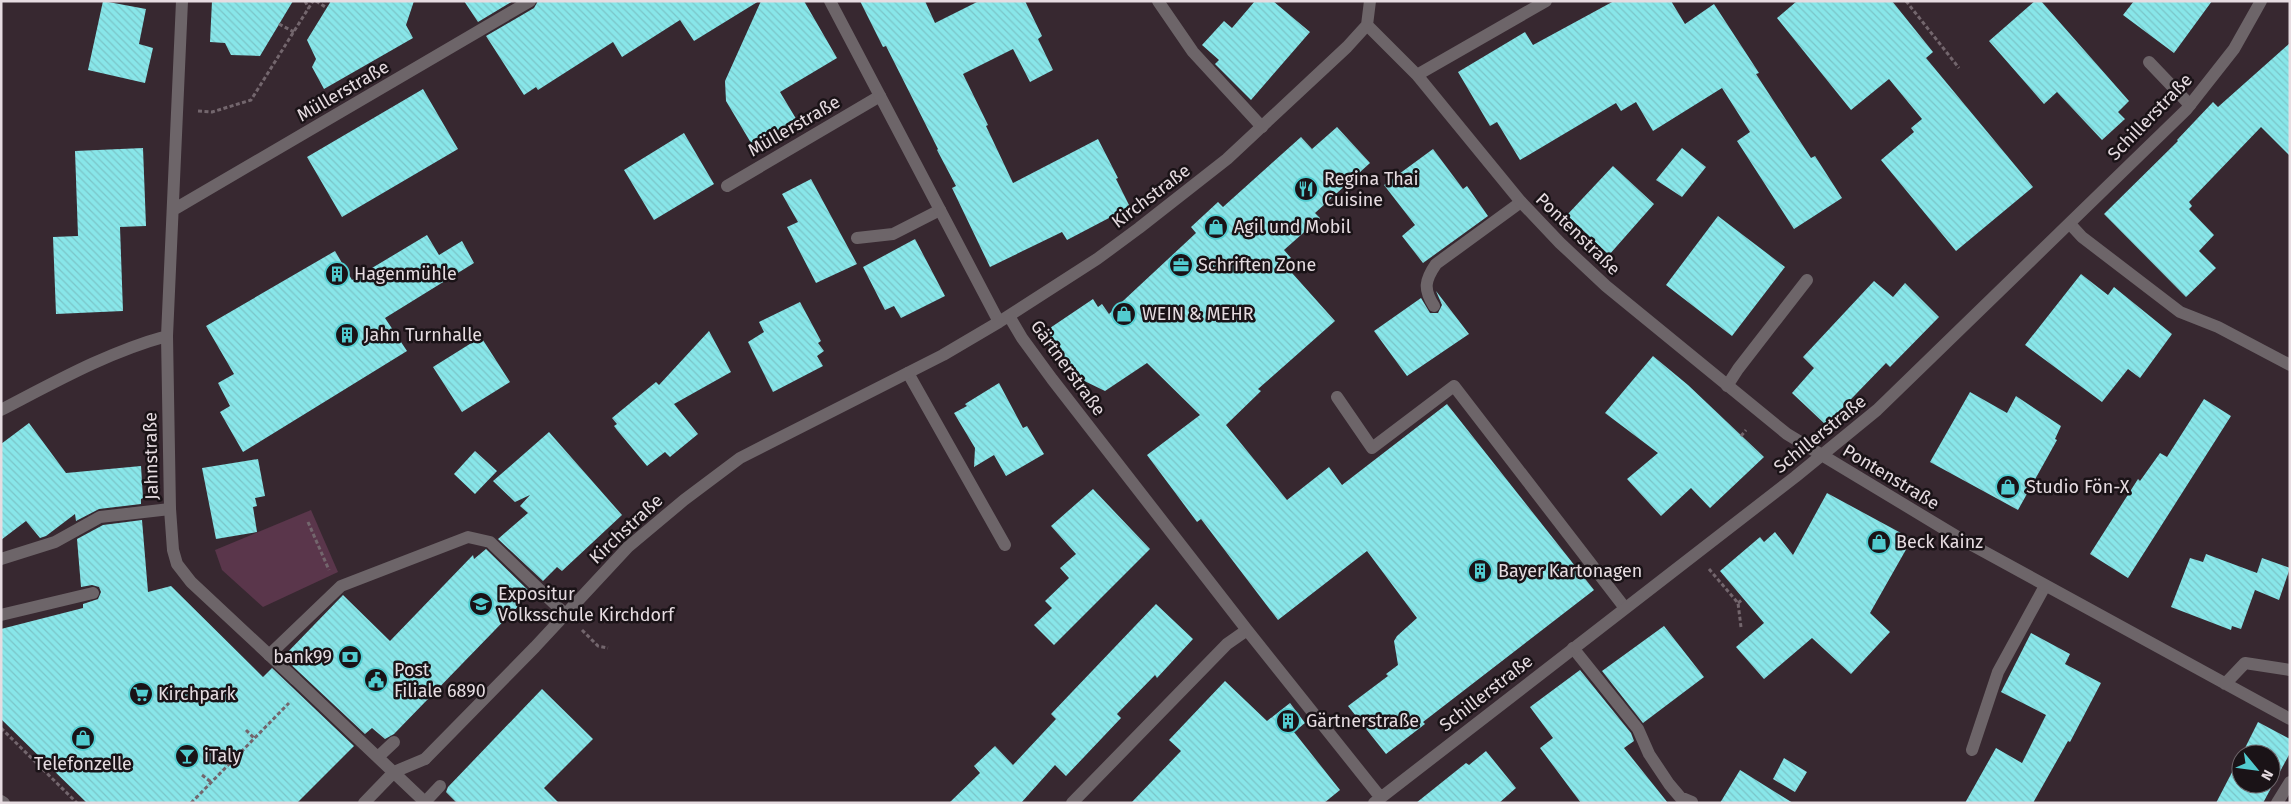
<svg xmlns="http://www.w3.org/2000/svg" width="2291" height="804" font-family="'Fira Sans',sans-serif">
<defs>
<pattern id="building-back-hatch" width="6" height="6" patternUnits="userSpaceOnUse" patternTransform="scale(1.25)"><rect width="6" height="6" fill="#88e6e9"/><path d="M-1 5l2 2M0 0l6 6M5-1l2 2" fill="none" stroke="#7bc5c8"/></pattern>
</defs>
<rect width="100%" height="100%" fill="#372830"/>
<path fill="#5a364b" d="M311,510L338,572L263,607L222,570L215,550Z"/>
<path fill="url(#building-back-hatch)" d="M103,1L146,9L139,44L153,48L145,83L88,70Z
M212,1H293L260,56L231,55L225,43L210,42Z
M331,1H414L406,25L413,38L324,89L312,67L316,59L307,40Z
M464,1H513L478,22Z
M538,1H759L694,41L680,20L622,57L613,42L538,90L536,87L524,95L486,36L534,8Z
M761,1H804L837,58L780,92L798,122L754,148L726,101L725,81Z
M860,1H925L935,23L979,1H1025L1042,36L1038,39L1053,70L1030,82L1013,49L963,74L988,125L986,126L1013,183L1098,139L1118,178L1116,179L1130,207L1067,240L1062,232L990,267L952,188L956,186L937,150L938,149L886,46L883,47Z
M1255,1H1273L1310,32L1251,100L1215,64L1219,60L1202,45L1224,21L1232,28Z
M1614,1H1671L1685,24L1714,4L1759,73L1756,74L1811,158L1815,156L1842,198L1794,229L1737,141L1750,132L1722,88L1653,131L1636,102L1621,111L1616,103L1520,160L1497,122L1490,126L1458,72L1525,32L1533,45Z
M1797,1H1892L1933,52L1926,58L2033,187L1956,251L1881,160L1914,132L1911,128L1922,119L1889,79L1851,110L1777,18Z
M2035,1H2041L2129,101L2118,112L2125,119L2102,140L2057,92L2044,104L1989,41Z
M2134,1H2212L2174,53L2123,15Z
M2290,43V156L2261,127L2189,202L2192,206L2189,209L2214,235L2199,251L2216,268L2186,297L2104,214L2178,141L2177,140L2213,102L2218,107Z
M423,89L458,149L342,217L307,157Z
M1337,127L1370,163L1315,213L1320,218L1284,250L1291,258L1284,264L1335,321L1258,389L1261,391L1226,425L1287,500L1329,467L1342,485L1447,404L1594,590L1423,722L1425,724L1386,754L1348,706L1388,676L1386,674L1398,665L1394,641L1397,636L1417,618L1367,551L1278,620L1201,519L1197,522L1147,455L1200,415L1147,363L1105,391L1074,376L1047,343L1050,328L1093,299L1098,307L1102,304L1109,314L1196,233L1191,227L1218,202L1223,207L1301,137L1312,149Z
M684,133L714,184L654,220L624,170Z
M143,148L146,226L120,227L123,311L56,314L53,237L78,236L75,151Z
M1682,148L1706,167L1682,197L1656,180Z
M1433,149L1463,189L1467,186L1488,216L1423,263L1402,236L1415,225L1384,185Z
M1613,166L1654,204L1609,255L1567,215Z
M811,179L857,264L816,283L787,227L798,222L782,194Z
M1718,216L1785,267L1732,336L1666,285Z
M427,235L439,255L462,241L474,263L385,318L407,351L243,452L220,412L230,406L218,383L234,374L206,326L335,251L352,280Z
M915,239L945,296L901,318L894,306L885,310L863,267Z
M2081,274L2108,295L2114,287L2172,334L2140,378L2128,369L2102,402L2025,345Z
M1874,281L1893,297L1905,283L1939,317L1890,367L1886,363L1826,425L1792,393L1814,368L1803,357Z
M1436,291L1469,334L1407,376L1374,331L1421,298L1430,313H1438L1442,305Z
M800,302L821,341L818,343L824,351L817,356L823,366L773,392L748,342L764,332L759,322Z
M709,331L731,372L674,404L698,434L670,457L665,452L647,466L617,430L614,426L617,424L612,418L656,382L659,385Z
M481,337L510,382L462,412L433,367Z
M1653,356L1688,385L1764,457L1710,508L1691,488L1661,516L1627,479L1658,453L1605,413Z
M999,383L1023,428L1027,426L1044,454L1006,476L994,455L974,467L975,448L954,413L967,406L965,404Z
M1970,392L2007,413L2016,396L2061,426L2055,439L2057,440L2018,510L1930,462Z
M2204,399L2231,416L2128,578L2090,554L2138,479L2140,481L2160,453L2167,457Z
M29,423L66,473L141,466L143,498L141,499V504L99,509L76,521L75,514L46,536L40,538L26,521L1,540V444Z
M549,432L622,515L562,571L557,567L543,581L498,539L528,513L520,506L530,495L515,502L493,481Z
M475,451L497,471L475,494L454,474Z
M258,459L265,496L255,498L257,506L253,507L257,532L216,539L202,468Z
M1093,489L1150,549L1054,645L1034,625L1052,608L1045,601L1069,578L1060,568L1076,554L1051,526Z
M1827,493L1912,539L1870,613L1890,632L1851,674L1812,638L1764,679L1736,647L1764,623L1720,571L1760,537L1764,542L1775,532L1793,555Z
M142,520L148,592L171,586L263,677L272,668L354,746L297,803H87L1,719V629L83,608V604L98,599L101,592L99,587L92,585L81,587L77,539L103,525Z
M486,549L531,593L394,734L385,739L372,728L365,734L283,657L343,595L390,641L473,555L474,559Z
M2206,554L2257,573L2262,558L2290,568L2279,600L2255,590L2241,629L2232,626L2231,630L2171,607L2190,558L2203,562Z
M1156,604L1193,639L1157,678L1155,675L1117,714L1121,718L1066,776L1055,765L1021,803H949L980,773L974,766L995,746L1013,765L1056,719L1051,714Z
M1664,626L1704,677L1643,723L1602,671Z
M2031,633L2070,654L2065,664L2101,683L2070,742L2068,741L2033,803H1965L1996,748L2022,763L2046,715L2001,692Z
M1580,670L1631,733L1634,741L1624,748L1668,803H1581L1540,748L1553,738L1530,707Z
M1225,681L1267,721L1290,703L1305,723L1294,732L1340,790L1324,803H1131L1181,751L1169,740Z
M542,689L593,739L544,788L559,803H457L446,792L448,787Z
M2258,722L2290,739V753L2263,803H2216L2241,755V784H2271V754H2242Z
M1486,751L1516,788L1499,803H1416L1466,763L1469,765Z
M1784,758L1807,772L1795,792L1773,779Z
M1740,770L1793,803H1720Z"/>
<g fill="none" stroke-linecap="round" stroke-linejoin="round">
<path stroke="#73666d" stroke-width="3" stroke-dasharray="4 2.5" stroke-linecap="butt" d="M305,1L309,9
M316,1L327,8
M1906,1L1959,68
M279,24L294,32
M198,111L212,112L251,100L313,1
M1741,436L1746,430
M308,522L329,570
M1709,569L1738,603L1741,627
M1738,603L1743,599
M582,630L598,646L608,648
M1,728L77,803
M246,730L254,738
M202,775L211,782
M191,803L289,703"/>
<path stroke="#6d6569" stroke-width="12" d="M1158,1L1193,52L1262,127
M2149,62L2190,105
M727,186L880,96
M2070,224L2082,237L2180,312L2218,327L2290,365
M857,238L893,234L940,210
M1434,306C1423,289 1425,280 1436,264L1521,202
M908,373L1005,545
M1727,386L1738,369L1807,280
M1337,397L1372,448L1454,386L1625,608
M1,559L55,542L100,517L170,509
M1,615L93,593
M1573,648L1638,729L1649,754L1669,784L1680,797L1692,802
M269,655L341,586L468,537L490,542L566,615
M1972,750L1998,672L2045,586"/>
<path stroke="#6d6569" stroke-width="12" d="M295,679L426,803
M378,757L394,742
M425,802L440,786
M364,803L394,772L425,759"/>
<path stroke="#6d6569" stroke-width="12" d="M182,1L167,336L170,509L173,550L177,564L191,582L295,679
M830,1L999,322
M1367,25L1417,75L1521,202L1560,243L1606,286L1787,434L1961,539L2290,719
M1417,75L1546,1
M173,210L530,1
M1009,316L1022,338L1052,379L1247,630L1381,798
M1,410C55,382 108,352 167,336
M2225,684L2245,663L2290,670
M425,759L535,647L628,547L684,500L740,458L943,355L999,322L1097,259L1139,228L1227,159L1347,47L1367,25L1370,1
M1,801L4,803
M1072,803L1227,644L1247,630
M1374,803L1795,477L1877,410L2186,110L2234,49L2261,1
M2277,803L2290,782"/>
</g>
<defs>
<g id="restaurant-ring" transform="scale(1.25)"><circle r="9.5" fill="#1a1317" stroke="#52ccd0" stroke-width="1.5"/><path d="M-5-6h1v4h1v-4h1v4h1v-4h1v5L-1.5 .5V6h-2V.5L-5-1ZM5-6V6H3V1.5H1.5Q1.5-4 5-6Z" fill="#52ccd0"/></g>
<g id="shop-ring" transform="scale(1.25)"><circle r="9.5" fill="#1a1317" stroke="#52ccd0" stroke-width="1.5"/><path d="M-5-2.5h2.3a2.7 3.5 0 0 1 5.4 0H5L5.5 6h-11ZM-1.5-2.5h3a1.5 2.3 0 0 0-3 0Z" fill="#52ccd0"/></g>
<g id="office-ring" transform="scale(1.25)"><circle r="9.5" fill="#1a1317" stroke="#52ccd0" stroke-width="1.5"/><path d="M-6-3h4V-5.5h4V-3h4V5H-6ZM-1-4.5V-3h2v-1.5ZM-6 0V1H6V0Z" fill="#52ccd0"/></g>
<g id="building-ring" transform="scale(1.25)"><circle r="9.5" fill="#1a1317" stroke="#52ccd0" stroke-width="1.5"/><path d="M-4-6H4V6H1V3H-1V6H-4ZM-2.5-4.3h1.7v1.8h-1.7ZM.8-4.3h1.7v1.8H.8ZM-2.5-1h1.7V.8h-1.7ZM.8-1h1.7V.8H.8Z" fill="#52ccd0"/></g>
<g id="school-ring" transform="scale(1.25)"><circle r="9.5" fill="#1a1317" stroke="#52ccd0" stroke-width="1.5"/><path d="M0-5L7-2L0 1L-7-2ZM-4 1L0 2.5L4 1V4Q0 6-4 4Z" fill="#52ccd0"/></g>
<g id="bank-ring" transform="scale(1.25)"><circle r="9.5" fill="#1a1317" stroke="#52ccd0" stroke-width="1.5"/><path d="M-6-4H6V4H-6ZM0-2.3a2.3 2.3 0 1 0 0 4.6a2.3 2.3 0 1 0 0-4.6Z" fill="#52ccd0"/></g>
<g id="civic-ring" transform="scale(1.25)"><circle r="9.5" fill="#1a1317" stroke="#52ccd0" stroke-width="1.5"/><path d="M-.6-6.5H3V-4.5H.6V-3L4-1V1h2V6H-6V1h2V-1L-.6-3ZM-1.2 2.5V6h2.4V2.5Z" fill="#52ccd0"/></g>
<g id="supermarket-ring" transform="scale(1.25)"><circle r="9.5" fill="#1a1317" stroke="#52ccd0" stroke-width="1.5"/><path d="M-6-5.5h2.5l.6 2H6L4.5 2H-2.5L-4.4-4H-6ZM-1.5 3.2a1.3 1.3 0 1 0 .1 0ZM3 3.2a1.3 1.3 0 1 0 .1 0Z" fill="#52ccd0"/></g>
<g id="bar-ring" transform="scale(1.25)"><circle r="9.5" fill="#1a1317" stroke="#52ccd0" stroke-width="1.5"/><path d="M-6-5H6L.8 .8V4.5H3.5V6h-7V4.5H-.8V.8Z" fill="#52ccd0"/></g>
</defs>
<g fill-rule="evenodd">
<use href="#restaurant-ring" x="1306" y="189"/>
<use href="#shop-ring" x="1216" y="227"/>
<use href="#office-ring" x="1181" y="265"/>
<use href="#building-ring" x="337" y="274"/>
<use href="#shop-ring" x="1124" y="314"/>
<use href="#building-ring" x="347" y="335"/>
<use href="#shop-ring" x="2008" y="487"/>
<use href="#shop-ring" x="1879" y="542"/>
<use href="#building-ring" x="1480" y="571"/>
<use href="#school-ring" x="481" y="604"/>
<use href="#bank-ring" x="350" y="657"/>
<use href="#civic-ring" x="376" y="680"/>
<use href="#supermarket-ring" x="141" y="694"/>
<use href="#building-ring" x="1288" y="721"/>
<use href="#shop-ring" x="83" y="738"/>
<use href="#bar-ring" x="187" y="756"/>
</g>
<g text-anchor="middle" dominant-baseline="central" stroke-width="5" stroke-linejoin="round" paint-order="stroke">
<g font-size="18" fill="#e6dce1" stroke="#1a1317">
<text transform="translate(343 91) rotate(-30)">Müllerstraße</text>
<text transform="translate(2150 117) rotate(-46)">Schillerstraße</text>
<text transform="translate(794 126) rotate(-30)">Müllerstraße</text>
<text transform="translate(1151 196) rotate(-37)">Kirchstraße</text>
<text transform="translate(1578 234) rotate(44)">Pontenstraße</text>
<text transform="translate(1068 368) rotate(54)">Gärtnerstraße</text>
<text transform="translate(1820 434) rotate(-39)">Schillerstraße</text>
<text transform="translate(151 456) rotate(-91)">Jahnstraße</text>
<text transform="translate(1891 477) rotate(31)">Pontenstraße</text>
<text transform="translate(626 529) rotate(-43)">Kirchstraße</text>
<text transform="translate(1486 693) rotate(-38)">Schillerstraße</text>
</g>
<g font-size="18" fill="#e6dce1" stroke="#1a1317" text-anchor="start">
<text x="1324" y="179">Regina Thai<tspan x="1324" dy="21">Cuisine</tspan></text>
<text x="1234" y="227">Agil und Mobil</text>
<text x="1198" y="265">Schriften Zone</text>
<text x="354" y="274">Hagenmühle</text>
<text x="1142" y="314">WEIN &amp; MEHR</text>
<text x="364" y="335">Jahn Turnhalle</text>
<text x="2026" y="487">Studio Fön-X</text>
<text x="1896" y="542">Beck Kainz</text>
<text x="1498" y="571">Bayer Kartonagen</text>
<text x="498" y="594">Expositur<tspan x="498" dy="21">Volksschule Kirchdorf</tspan></text>
<text x="332" y="657" text-anchor="end">bank99</text>
<text x="394" y="670">Post<tspan x="394" dy="21">Filiale 6890</tspan></text>
<text x="158" y="694">Kirchpark</text>
<text x="1306" y="721">Gärtnerstraße</text>
<text x="204" y="756">iTaly</text>
<text x="83" y="764" text-anchor="middle">Telefonzelle</text>
</g>
</g>
<rect width="2291" height="804" fill="none" stroke="#e6dce1" stroke-width="5"/>
<g transform="translate(2256 769) rotate(119)"><circle r="24" fill="#1a1317" stroke="#6c6368"/>
<path d="M0-4L9 19L0 12L-9 19Z" fill="#52ccd0"/>
<text y="-8" font-size="14" font-weight="bold" text-anchor="middle" fill="#e6dce1">N</text>
</g>
</svg>
